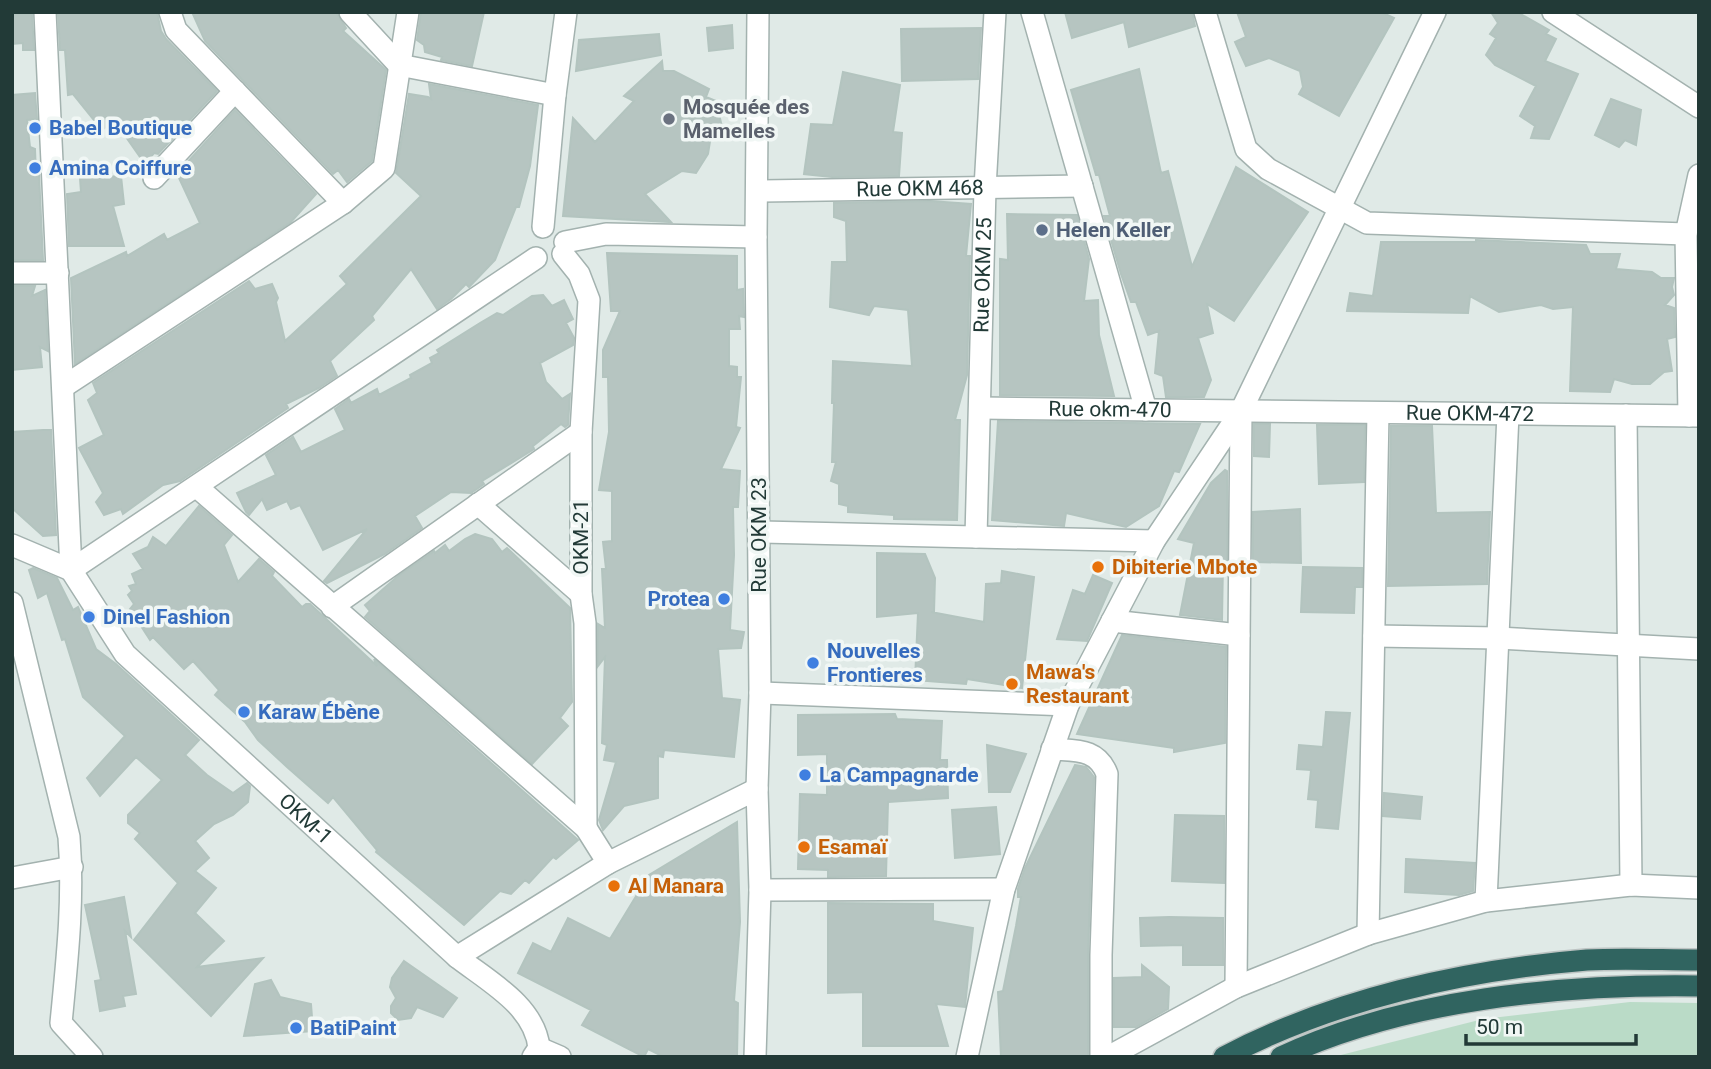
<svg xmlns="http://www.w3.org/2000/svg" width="1711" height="1069" font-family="Roboto,sans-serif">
<rect width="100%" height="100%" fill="#e0eae7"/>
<path fill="#badbc7" d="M1630,1002L1699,1003V1057H1333L1483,1019Z"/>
<path fill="#b6c5c1" stroke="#b3c4bf" stroke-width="2" d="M61,12H157L161,31L166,39L217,91L158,154L154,153L145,164L114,120L102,130L73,94L68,95L65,50H60L58,14Z
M192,12H336L346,28L343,31L386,70L372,161L347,182L338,170L333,174L205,41Z
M421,12H484L472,66L441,60L442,57L425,52L424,45L417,40Z
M1065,12H1192L1195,26L1129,47L1124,22L1072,38Z
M1237,12H1381L1394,18L1339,116L1299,94L1303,87L1300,71L1269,58L1246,66L1235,42L1246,37Z
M1491,12H1517L1549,30L1546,34L1556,39L1545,61L1578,74L1549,139L1531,138L1535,126L1520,116L1536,86L1495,65L1486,55L1496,38L1490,34L1498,23Z
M12,14H32L34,50H23V43L12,44Z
M732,25L733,48L709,51L707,28Z
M981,28L978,79L902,81L901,29Z
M659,34L661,55L576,71L579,40Z
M662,61L663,71H674L709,89L706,97L716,101L722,127L711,135L708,154L696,173L682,171L645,194L671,222L563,216L573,118L595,142L634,101L624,96Z
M1139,69L1161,173L1168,171L1192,267L1236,167L1308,212L1234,321L1207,304L1213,333L1198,338L1211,380L1204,397H1166L1163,376L1155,373L1159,331L1148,335L1136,302H1131L1121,274L1104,216H1110L1099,175H1096L1071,90Z
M843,72L900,85L893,132L902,133L899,176L832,177L804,174L811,124L833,125Z
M429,84L538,105L530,166L519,207H516L495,260L469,287L466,284L451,299L437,309L411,269L372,316L374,320L330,361L337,376L319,388L286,404L288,408L180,481L163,485L123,514L121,509L104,515L96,502L103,493L79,448L104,435L88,400L97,393L93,383L249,281L255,289L272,284L278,298L276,302L285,341L347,284L340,276L421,196L396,173L409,94L428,97L431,99Z
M35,93L37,119L27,120L30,147L35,149L36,175H39L43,260H12V95Z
M1611,99L1641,110L1636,145L1625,140L1619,147L1595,135Z
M235,110L316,194L291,222L75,364L71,278L126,252L127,256L164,234L167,240L200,223L179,178L188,169L183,167Z
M121,176L124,204L113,206L124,246H69L67,194L81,192L80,178Z
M930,201L971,204L966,256H970L967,375L955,420H960L957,520L894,519V515L848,512V506L839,504V484L831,481L836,462H832L834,403H832L833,361L912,366L908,310L874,306L869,315L830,307L832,262H847L846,221L834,217V203Z
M1007,214L1077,215L1089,259L1084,301L1098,300L1099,335L1114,396L1000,395V259L1008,260Z
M1476,240L1586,245L1590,254H1620L1616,269L1652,272L1661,278H1674L1672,287L1674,295L1665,305L1674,308L1675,337L1667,339L1672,371L1664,372L1650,384H1632L1614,379L1610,392L1570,391L1573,307L1553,309L1541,305L1499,312L1470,296L1468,313L1347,311L1350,293L1373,296L1381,242H1476Z
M607,253L737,256V290L743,289L744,317L739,316L740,329H729V366L737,367V377H741L736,427L740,428L721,469L740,471L738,507H733L734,555L730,630L744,632L741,648L718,649L722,698L740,700L734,757L664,750L663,757L658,756V798L624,806L603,830L599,820L616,762L604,760L607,745L602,743L605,657L598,666V624L605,628L602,569H606L603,542L612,541V491L599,490L609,432L608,377H603V350L620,311H611Z
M12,286H35L32,296L45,290L48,351L40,347L42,367L12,370Z
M543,295L552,306L564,300L573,319L566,323L574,338L573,345L540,363L546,382L562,399L570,394L568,425L565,427L561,424L533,446L534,449L482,481L484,484L471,493L451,492L415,516L422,528L385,554L327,583L324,581L367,529L323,550L300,505L291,509L287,501L267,510L262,499L249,515L246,512L237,493L276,475L266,455L293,437L301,452L345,430L335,409L349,399L351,403L377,389L379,395L411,378L410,375L432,363L430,358L439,353L437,350L480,323L497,313L503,315L532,296Z
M998,421L1200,424L1179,472L1174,471L1159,506L1126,527L1066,513L1064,526L992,520Z
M1254,424H1270L1269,457L1254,456Z
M1317,425H1365L1364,482L1319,484Z
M1391,426H1432L1436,513L1490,512L1487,584L1388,586Z
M43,430H51L56,535L43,536L12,508V432Z
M1225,470L1227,471V561H1223L1222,620L1180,615L1194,543L1178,539L1211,483Z
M199,506L232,535L224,545L238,582L259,559L274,572L272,576L302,607L306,604H310L377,666L374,659L578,840L556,859L553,857L529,883L525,880L511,894L500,891L464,925L376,852L377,850L333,797L328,803L287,767L258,740L245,722L215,695L219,690L193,661L184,669L153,637L150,640L130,609L134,604L128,595L132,591L129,586L136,584L132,574L143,569L133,554L148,547L153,537L166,546Z
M1300,509L1301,563L1253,562V512Z
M475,534L492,539L502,552L507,548L570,608L572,702L560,718L568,726L532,764L365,617L370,611L365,605L398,576L434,551L435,553L445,545L449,551L465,539Z
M877,553L925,554L935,578L934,612H931L984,622L986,584L1001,583L1002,571L1034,577L1022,688L967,679L966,684L915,680L918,613L877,617Z
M1303,567L1362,568V587H1355L1354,613L1301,612Z
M33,568L57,578L73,610L78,607L96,649L116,664L199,740L185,755L207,775L233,793L247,783L250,786L248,802L233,815L214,824L195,841L209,858L195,871L216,888L195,913L224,941L197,967L263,958L211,1016L134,940L178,883L135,839L140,833L128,823V815L162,780L136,757L100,796L87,778L125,736L83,697L65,639L62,640L47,593L38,598L29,570Z
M1093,575L1112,583L1087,641L1057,639L1073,590L1085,594Z
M1122,635L1226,647L1225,743L1174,752V748L1077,734Z
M1326,712L1350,713L1338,829L1316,827L1318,800L1308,799L1311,770L1297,769L1299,745L1323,747Z
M895,714L897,719L942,721L940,760H947L948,798L888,802L886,876L828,877V870L798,869L800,794L827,795V754L798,755V715Z
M987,745L1026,754L1010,792H989Z
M1075,765L1086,767L1094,777L1088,955V1057H1001L998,992L1003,991L1016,926L1021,897H1018V889L1025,868Z
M1384,793L1422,797L1420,819L1383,816Z
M996,807L1000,854L955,858L952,810Z
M1175,815L1224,816V883L1172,881Z
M737,822L740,922L734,1001L738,1003L737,1057H664L648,1049L644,1057L582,1025L591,1010L518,973L533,943L551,952L568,918L610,939L649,875Z
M1406,859L1475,863L1473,891L1459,895L1405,892Z
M124,897L131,937L125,931L136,994L123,996L125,1006L100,1011L95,981L101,980L85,905Z
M828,903L933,904V921L973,928L965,1007L936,1004L948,1046H863V992L828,993Z
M1169,917L1223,918V965H1183V945L1141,946L1140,918Z
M404,961L457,998L443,1017L417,1007L411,1018L398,1020L391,1013V1006L396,998L390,987L392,978Z
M1142,965L1169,987L1168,1009L1136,1027H1114V978L1142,977Z
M271,980L280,997L311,1004L313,1031L244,1036L255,984Z"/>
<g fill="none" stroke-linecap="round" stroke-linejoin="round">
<g stroke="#a3b2af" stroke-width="24">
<g id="minor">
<path id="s1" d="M45,12L71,570L125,654L457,957C488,981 535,1006 539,1048L533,1057"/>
<path d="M170,12L176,30L343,203"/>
<path d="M350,12L399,65L555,95"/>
<path d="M1032,12L1146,410"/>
<path d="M1205,12L1246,149L1268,169L1367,223L1686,234"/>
<path d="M1553,12L1699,107"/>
<path d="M154,178L235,91"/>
<path id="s2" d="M757,191L1082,186"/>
<path d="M543,227L555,95L566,12"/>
<path d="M565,242L606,234L756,237"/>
<path d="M563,254L579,274L589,300L581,432V594L585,623L586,828"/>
<path d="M12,273H58"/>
<path d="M63,387L343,203L384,168L408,12"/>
<path id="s3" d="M980,408L1699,416"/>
<path d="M1626,415L1631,885"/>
<path d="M1689,416L1686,234L1699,175"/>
<path d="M197,487L586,828L608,863"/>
<path d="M478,504L581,594"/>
<path d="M760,532L1154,541"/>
<path id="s4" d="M976,537L985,188L995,12"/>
<path d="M12,545L71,570"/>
<path d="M71,570L536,258"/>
<path d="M12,603L69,837C74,900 67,961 61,1023L92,1057"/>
<path d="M332,607L581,432"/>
<path d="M1112,621L1239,635"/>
<path d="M1374,636L1498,638L1699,649"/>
<path d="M760,693L1068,705"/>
<path d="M1052,749C1076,751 1097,748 1107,774L1101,955V1057"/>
<path d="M12,878L72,867"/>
<path d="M760,890L1004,889"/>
<path d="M1486,901L1508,414"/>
<path d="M1368,934L1378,413"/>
<path d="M457,957L608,863L757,789"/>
<path d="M1236,987L1241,411"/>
<path d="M539,1048L560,1057"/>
<path d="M755,1057L760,890L757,789L760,693L756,237L758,12"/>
<path d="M967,1057L1004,889L1068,705L1154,541L1241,411L1435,12"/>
<path d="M1108,1057L1236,987L1368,934L1486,901L1631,885L1699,888"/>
</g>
</g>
<g stroke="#bdc4c3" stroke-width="24">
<path id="highway" d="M1224,1057C1334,999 1464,970 1587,960C1624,958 1662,960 1699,960
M1281,1057C1405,999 1562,984 1699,986"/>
</g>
<use href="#minor" stroke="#fff" stroke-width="21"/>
<use href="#highway" stroke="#306460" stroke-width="21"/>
</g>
<circle fill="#6b7280" stroke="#f1f7f5" stroke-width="2.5" cx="669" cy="119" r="7"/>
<g fill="#3f7fe0" stroke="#f1f7f5" stroke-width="2.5">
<circle cx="35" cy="128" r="7"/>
<circle cx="35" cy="168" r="7"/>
<circle cx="724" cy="599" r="7"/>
<circle cx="89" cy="617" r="7"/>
<circle cx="813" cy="663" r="7"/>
<circle cx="244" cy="712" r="7"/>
<circle cx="805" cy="775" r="7"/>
<circle cx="296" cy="1028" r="7"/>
</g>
<circle fill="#5c6f8a" stroke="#f1f7f5" stroke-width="2.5" cx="1042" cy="230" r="7"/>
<g fill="#e8710a" stroke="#f1f7f5" stroke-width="2.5">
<circle cx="1098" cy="567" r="7"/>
<circle cx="1012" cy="684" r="7"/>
<circle cx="804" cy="847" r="7"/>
<circle cx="614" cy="886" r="7"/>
</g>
<g text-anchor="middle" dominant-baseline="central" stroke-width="7" stroke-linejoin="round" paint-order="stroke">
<g font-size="21" font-weight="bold" fill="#5b616d" stroke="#f1f7f5" text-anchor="start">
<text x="683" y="107">Mosquée des<tspan x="683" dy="24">Mamelles</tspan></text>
</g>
<g font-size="21" font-weight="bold" fill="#366cbe" stroke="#f1f7f5" text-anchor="start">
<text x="49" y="128">Babel Boutique</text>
<text x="49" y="168">Amina Coiffure</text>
<text x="710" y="599" text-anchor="end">Protea</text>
<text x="103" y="617">Dinel Fashion</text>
<text x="827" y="651">Nouvelles<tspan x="827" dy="24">Frontieres</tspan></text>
<text x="258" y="712">Karaw Ébène</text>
<text x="819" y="775">La Campagnarde</text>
<text x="310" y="1028">BatiPaint</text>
</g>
<g font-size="21" fill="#223a37" stroke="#f1f7f5">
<text stroke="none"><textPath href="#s2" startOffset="163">Rue OKM 468</textPath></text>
<text stroke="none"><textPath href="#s4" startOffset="262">Rue OKM 25</textPath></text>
<text stroke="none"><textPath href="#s3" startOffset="130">Rue okm-470</textPath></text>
<text stroke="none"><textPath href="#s3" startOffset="490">Rue OKM-472</textPath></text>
<text transform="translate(759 535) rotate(-90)">Rue OKM 23</text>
<text transform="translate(581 537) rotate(-90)">OKM-21</text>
<text stroke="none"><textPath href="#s1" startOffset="903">OKM-1</textPath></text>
</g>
<g font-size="21" font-weight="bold" fill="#4e5e75" stroke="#f1f7f5" text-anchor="start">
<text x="1056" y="230">Helen Keller</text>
</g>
<g font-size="21" font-weight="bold" fill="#c56008" stroke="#f1f7f5" text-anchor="start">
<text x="1112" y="567">Dibiterie Mbote</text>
<text x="1026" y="672">Mawa's<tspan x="1026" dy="24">Restaurant</tspan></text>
<text x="818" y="847">Esamaï</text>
<text x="628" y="886">Al Manara</text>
</g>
</g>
<rect width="1711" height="1069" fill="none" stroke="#223a37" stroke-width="28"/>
<path d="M1466 1034v10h170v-10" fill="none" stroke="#223a37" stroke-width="3.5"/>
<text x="1476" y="1034" font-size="21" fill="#223a37" stroke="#f1f7f5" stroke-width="5" paint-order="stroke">50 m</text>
</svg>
